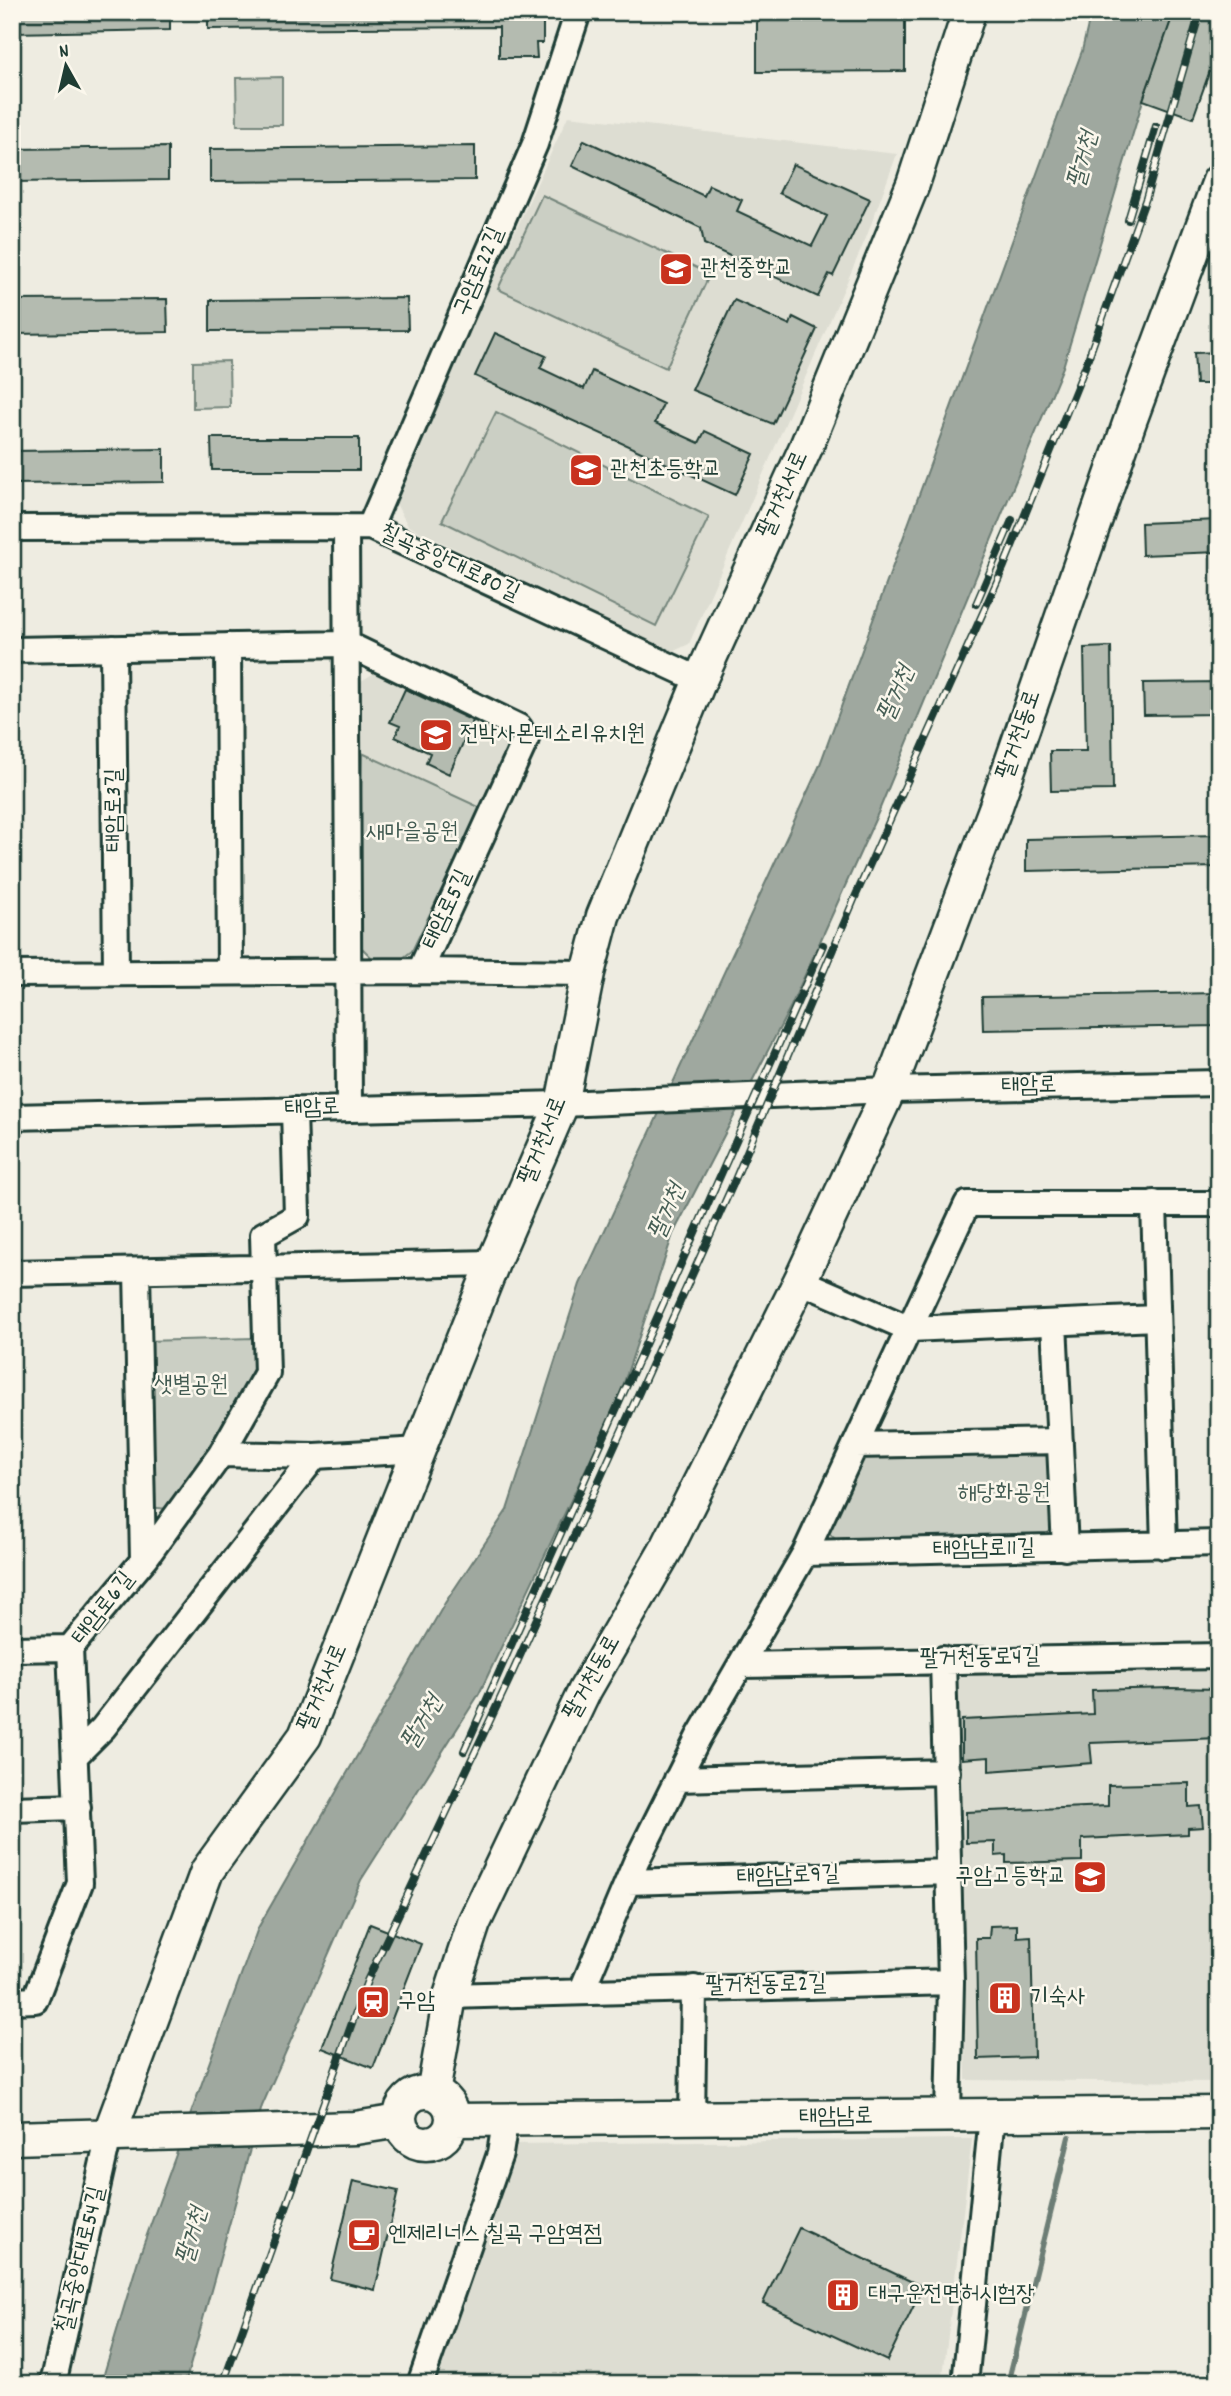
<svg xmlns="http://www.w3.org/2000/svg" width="1231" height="2396" font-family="Dekko,'Poor Story',sans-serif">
<rect width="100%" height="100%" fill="#eeece1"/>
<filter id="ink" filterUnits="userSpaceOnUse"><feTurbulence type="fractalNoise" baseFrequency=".0143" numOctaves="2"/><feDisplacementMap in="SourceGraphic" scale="14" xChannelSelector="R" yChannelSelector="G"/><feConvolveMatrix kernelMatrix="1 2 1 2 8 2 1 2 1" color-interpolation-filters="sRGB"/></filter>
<g filter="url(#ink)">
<path fill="#ddddd2" d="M568,116L897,154L866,238L689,644L672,652L408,526L393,498Z
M378,671L508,729L513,741L481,808L362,753L361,681Z
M1219,1667V2082L966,2080L958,1674Z
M972,2139L942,2384H431L509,2144Z"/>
<path fill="#cbcfc4" stroke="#75867c" stroke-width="2" d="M282,77V125H237L236,78Z
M542,195L710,274L666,368L498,289Z
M229,361L230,407L193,408V362Z
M496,412L709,517L656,626L442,521Z
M362,753L481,808L412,951L399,961L372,958L357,943Z
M254,1338L257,1362L215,1437L168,1509L148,1507L145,1341Z
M1033,1447L1053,1460L1056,1526L1041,1539L843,1545L828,1533L856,1462L871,1454Z"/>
<path fill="#9fa89f" stroke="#6c7d74" stroke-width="2" d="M1091,12H1174L1143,100L1063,367L878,813L791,1006L673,1234L618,1401L479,1694L361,1880L262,2106L185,2384H101L139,2257L258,1928L445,1603L507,1510L580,1284L819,767L1082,51Z"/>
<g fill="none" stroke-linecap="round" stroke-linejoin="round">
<path stroke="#6c7d74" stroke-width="6" d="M1008,2384L1069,2137"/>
</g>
<path fill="#b4bbb0" stroke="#1f3d34" stroke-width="2" d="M12,12H170V30L12,33Z
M208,12H543V43H536L537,58H499V27L208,29Z
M757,12H905V71L757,72Z
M1174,12H1219V45L1193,118L1143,100Z
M584,140L704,196L709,185L742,200L737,211L812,246L827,216L779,193L793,164L870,199L833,276L829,274L818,297L704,244L701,228L572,166Z
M475,146V180L210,182V149Z
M168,147V180L12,182V149Z
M407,298L408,330L210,331V300Z
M167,299L168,332L12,334V300Z
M734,300L790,325L793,317L817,329L773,424L692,390Z
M495,333L546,356L540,368L584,389L592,371L663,404L655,423L699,443L705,431L754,454L735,495L475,376Z
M1219,352V384H1196L1194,353Z
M211,438H359V470H212Z
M164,449V482L12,484V451Z
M1219,520V552L1142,555L1141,523Z
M1111,647L1113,790L1051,791L1050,751H1086L1084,648Z
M1219,682V714L1144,715L1143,683Z
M405,689L473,721L449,774L426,763L430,753L395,737L400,726L390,722Z
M1219,835V867L1026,871V839Z
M1219,993V1026L983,1030L982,997Z
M1171,1688L1219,1689V1738L1090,1743L1092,1763L989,1771V1757L962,1759V1720L1093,1714L1092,1690Z
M1189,1783V1807L1201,1806L1203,1827L1188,1828V1834L1082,1839V1861L1006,1863V1855L995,1856V1842L966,1843V1812L1108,1806V1785Z
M370,1924L421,1944L373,2068L322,2048Z
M1017,1925V1937L1031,1936L1034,2057L978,2059L976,1938H989L990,1926Z
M353,2181L398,2191L375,2290L330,2279Z
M799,2228L923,2287L887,2361L763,2303Z"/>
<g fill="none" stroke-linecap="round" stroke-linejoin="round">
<g stroke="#1f3d34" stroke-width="30">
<path id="minor" d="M346,527L349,1108
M370,527L535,144L578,12
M12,528L370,527L700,680
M228,646L230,971
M113,648L116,972
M12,650L347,644L519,727L526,739L420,971L12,974
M420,971L588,973
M12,1117L562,1104L889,1090L1219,1083
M1154,1203L1164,1546
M137,1271L143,1559
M12,1273L493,1263
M800,1281L910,1329L1156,1318
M1054,1323L1065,1548
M855,1445L1060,1441
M221,1454L315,1456L421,1450
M805,1553L1219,1543
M12,1649L70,1648
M943,1659L951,1982L948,2116
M741,1665L1219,1656
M75,1756L103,1728L315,1456
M677,1779L947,1772
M12,1809L78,1807
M628,1882L949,1872
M582,1990L636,1862L698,1738L805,1553L967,1204H1219
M450,1996L951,1982
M12,2001L35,2000L80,1883L70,1648L147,1556L221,1454L267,1373L263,1235L297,1216L294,1110
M692,2119L694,1988
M53,2384L109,2135
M420,2384L500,2154L505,2122
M965,2384L992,2116"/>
</g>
<g stroke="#1f3d34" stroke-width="37">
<path id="major" d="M400 2118a26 26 0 1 1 52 0a26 26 0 1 1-52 0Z
M433,2093L450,1996L474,1923L585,1690L667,1548L800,1281L889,1090L995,809L1130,421L1219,181
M453,2120L1219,2113
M109,2135L207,1871L305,1736L493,1263L562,1104L588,973L603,916L700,680L806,447L913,184L969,12
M12,2138L355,2128L400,2121"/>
</g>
<use href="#minor" stroke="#fbf7ec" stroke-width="24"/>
<use href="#major" stroke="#fbf7ec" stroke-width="32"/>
<g stroke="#1f3d34" stroke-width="8">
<path id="rail" d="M1128,220L1156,126
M976,604L1012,520
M464,1751L823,945
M223,2384L367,1981L509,1680L734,1182L856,895L1004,566L1085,367L1146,198L1200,12"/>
</g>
<use href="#rail" stroke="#fbf7ec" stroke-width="5" stroke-dasharray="16" stroke-linecap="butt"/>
</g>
</g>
<defs>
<g id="school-square" transform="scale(1.75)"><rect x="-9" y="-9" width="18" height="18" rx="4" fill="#c8321e" stroke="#fbf7ec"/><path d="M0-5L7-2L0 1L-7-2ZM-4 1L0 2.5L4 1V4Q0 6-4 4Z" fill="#fff"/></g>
<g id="building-square" transform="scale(1.75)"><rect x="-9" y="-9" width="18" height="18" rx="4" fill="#c8321e" stroke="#fbf7ec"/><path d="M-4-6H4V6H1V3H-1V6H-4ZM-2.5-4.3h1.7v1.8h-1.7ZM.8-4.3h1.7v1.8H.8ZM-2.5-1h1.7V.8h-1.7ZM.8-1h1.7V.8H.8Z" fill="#fff"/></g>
<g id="station-square" transform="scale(1.75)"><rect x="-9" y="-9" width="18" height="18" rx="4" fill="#c8321e" stroke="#fbf7ec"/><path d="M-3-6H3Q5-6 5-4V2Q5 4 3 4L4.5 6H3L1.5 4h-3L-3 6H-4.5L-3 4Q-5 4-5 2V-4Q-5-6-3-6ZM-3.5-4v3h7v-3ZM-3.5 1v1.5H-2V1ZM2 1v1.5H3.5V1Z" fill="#fff"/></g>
<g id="cafe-square" transform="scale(1.75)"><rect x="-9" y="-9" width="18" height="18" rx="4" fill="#c8321e" stroke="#fbf7ec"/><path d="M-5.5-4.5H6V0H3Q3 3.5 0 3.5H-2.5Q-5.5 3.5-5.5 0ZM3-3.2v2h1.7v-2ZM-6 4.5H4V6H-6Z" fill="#fff"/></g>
</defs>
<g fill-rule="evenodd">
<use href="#school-square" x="676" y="269"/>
<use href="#school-square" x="586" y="470"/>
<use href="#school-square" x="436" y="735"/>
<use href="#school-square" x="1090" y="1877"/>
<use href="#building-square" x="1005" y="1998"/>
<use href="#station-square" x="373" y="2002"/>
<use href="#cafe-square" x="364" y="2235"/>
<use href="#building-square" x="843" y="2295"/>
</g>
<g text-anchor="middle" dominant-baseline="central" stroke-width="5" stroke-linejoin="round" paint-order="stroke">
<g font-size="23" fill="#1f3d34" stroke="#fbf7ec" text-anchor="start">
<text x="700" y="269">관천중학교</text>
<text x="610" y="470">관천초등학교</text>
<text x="460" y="735">전박사몬테소리유치원</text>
<text x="1066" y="1877" text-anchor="end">구암고등학교</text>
<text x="1030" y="1998">기숙사</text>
<text x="398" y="2002">구암</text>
<text x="388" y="2235">엔제리너스 칠곡 구암역점</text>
<text x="868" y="2295">대구운전면허시험장</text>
</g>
<g font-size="23" fill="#1f3d34" stroke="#fbf7ec">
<text transform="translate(480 272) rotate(-67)">구암로22길</text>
<text transform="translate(784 495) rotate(-66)">팔거천서로</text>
<text transform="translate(449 564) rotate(25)">칠곡중앙대로80길</text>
<text transform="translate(1020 735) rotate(-71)">팔거천동로</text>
<text transform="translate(115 810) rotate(-90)">태암로3길</text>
<text transform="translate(448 910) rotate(-65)">태암로5길</text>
<text transform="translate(1029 1087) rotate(-1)">태암로</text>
<text transform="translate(312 1109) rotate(-2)">태암로</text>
<text transform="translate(544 1141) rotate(-68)">팔거천서로</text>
<text transform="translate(984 1550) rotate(-1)">태암남로11길</text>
<text transform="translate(104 1609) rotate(-52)">태암로6길</text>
<text transform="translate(980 1659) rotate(-1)">팔거천동로4길</text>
<text transform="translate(593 1678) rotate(-61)">팔거천동로</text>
<text transform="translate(324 1688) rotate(-67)">팔거천서로</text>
<text transform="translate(788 1877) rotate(-2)">태암남로9길</text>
<text transform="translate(766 1986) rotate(-1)">팔거천동로2길</text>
<text transform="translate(836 2118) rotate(-1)">태암남로</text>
<text transform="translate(82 2260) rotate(-77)">칠곡중앙대로54길</text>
</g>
<g font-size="23" fill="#415a51" stroke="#fbf7ec">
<text x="412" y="833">새마을공원</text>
<text x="191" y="1386">샛별공원</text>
<text x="1004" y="1494">해당화공원</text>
</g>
<g font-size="24" font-style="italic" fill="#455d54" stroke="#fbf7ec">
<text transform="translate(1084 160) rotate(-75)">팔거천</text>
<text transform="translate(897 694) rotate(-66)">팔거천</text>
<text transform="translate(668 1212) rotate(-66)">팔거천</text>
<text transform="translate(423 1723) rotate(-59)">팔거천</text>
<text transform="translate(193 2236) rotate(-74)">팔거천</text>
</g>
</g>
<rect width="1231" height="2396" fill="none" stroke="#fbf7ec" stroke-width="42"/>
<rect x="21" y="21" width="1189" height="2354" fill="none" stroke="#1f3d34" stroke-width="2.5" filter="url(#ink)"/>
<g transform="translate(66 66) rotate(352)" stroke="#fbf7ec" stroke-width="5" paint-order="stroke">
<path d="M0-5L12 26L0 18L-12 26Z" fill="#1f3d34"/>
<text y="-10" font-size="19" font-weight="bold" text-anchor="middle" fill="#1f3d34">N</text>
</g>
</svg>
